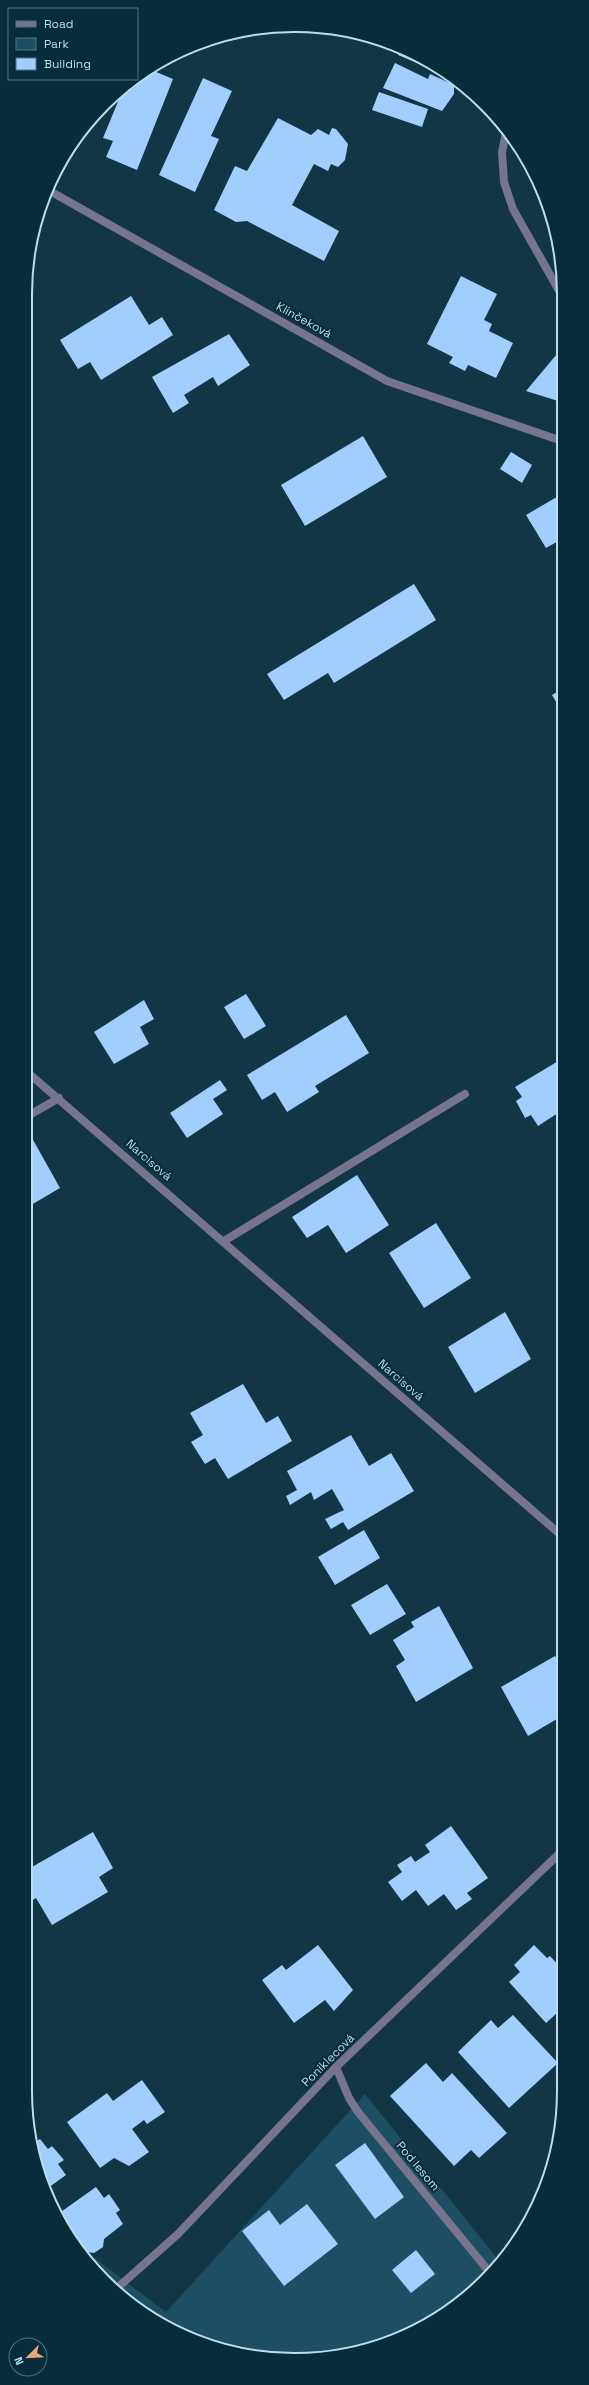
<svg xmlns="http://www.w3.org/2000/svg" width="589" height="2385" font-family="'Space Grotesk',sans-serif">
<rect width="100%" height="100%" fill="#133646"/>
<path fill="#1d4e64" d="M365,2094L501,2263L459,2304L381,2346L329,2358L277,2359L225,2351L176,2332L131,2304L92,2268L77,2245L166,2312Z"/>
<path fill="#a2cefe" d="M400,49L414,53L439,72L398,55Z
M395,63L428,79L430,74L454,85V94L442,111L383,88Z
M149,69L173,79L137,170L106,157L113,141L103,138L124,87Z
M203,78L232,91L211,136L219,139L195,192L159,175Z
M379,92L428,109L422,127L372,110Z
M278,118L311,135L318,129L329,135L332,128L336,129L348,144L345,160L338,167L331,164L328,171L314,164L292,205L339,231L324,261L247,221L236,222L214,210L235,166L247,171Z
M461,276L497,294L484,320L492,324L489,331L513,343L496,378L468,365L465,371L449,363L453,357L427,344Z
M131,296L149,325L162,317L173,335L101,380L90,362L78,369L60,340Z
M229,334L250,365L218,386L213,377L184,395L189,403L173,413L152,377Z
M562,348V397L558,401L526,391Z
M363,436L387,477L305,526L281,485Z
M511,452L532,465L522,483L500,469Z
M562,494V539L546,548L526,515Z
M414,584L436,620L334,683L328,673L284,700L267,674Z
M562,689V712L552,695Z
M246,994L266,1026L244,1039L224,1007Z
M144,1000L154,1019L140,1027L149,1044L114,1064L94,1032Z
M346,1015L369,1053L315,1086L319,1092L287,1112L275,1092L262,1100L247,1075Z
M560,1060L562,1063V1114L558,1113L538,1126L531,1115L525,1118L516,1101L522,1097L515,1087Z
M220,1080L227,1090L213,1099L223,1114L187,1138L170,1113Z
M32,1138L60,1188L26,1208V1142Z
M357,1175L389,1225L346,1253L328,1225L307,1238L292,1217Z
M436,1223L471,1278L424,1308L389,1253Z
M505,1312L531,1359L475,1393L448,1347Z
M243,1384L266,1423L278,1416L292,1441L228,1479L215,1458L205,1464L191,1442L203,1435L190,1413Z
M351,1435L369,1466L391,1453L414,1491L348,1530L343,1522L331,1529L325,1519L344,1510L332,1489L314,1500L311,1492L290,1505L286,1496L297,1490L287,1471Z
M364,1530L380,1558L335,1585L318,1557Z
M387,1584L406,1614L370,1635L351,1605Z
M439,1606L473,1668L416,1702L396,1666L405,1660L393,1640L414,1627L411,1622Z
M555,1656L562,1668V1716L528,1736L501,1687Z
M451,1826L488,1878L467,1893L472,1899L456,1910L444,1894L428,1906L416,1890L402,1901L388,1882L402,1872L397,1865L411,1856L415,1862L430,1852L425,1845Z
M93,1832L113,1868L99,1877L108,1892L52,1925L36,1898L33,1900L25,1886V1871Z
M318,1945L353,1990L334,2011L325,2000L294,2023L262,1980L282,1965L286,1970Z
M534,1945L547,1958L550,1956L562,1969V2017L557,2013L546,2023L509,1982L520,1972L514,1965Z
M513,2015L558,2063L509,2108L458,2052L491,2020L498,2028Z
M426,2063L443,2082L452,2073L507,2133L479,2158L471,2150L454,2166L390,2096Z
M142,2080L165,2112L147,2124L144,2120L132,2129L149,2152L129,2166L114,2158L100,2168L67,2122L107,2093L113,2101Z
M40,2139L48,2149L52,2146L64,2160L58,2164L66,2175L48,2188L46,2195L31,2145Z
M365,2143L404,2197L375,2219L335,2165Z
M96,2187L104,2198L109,2194L120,2210L116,2213L123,2224L104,2239L103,2247L94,2253L86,2252L83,2254L58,2214Z
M307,2204L338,2244L284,2286L242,2231L269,2210L280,2225Z
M416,2250L435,2274L411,2293L392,2270Z"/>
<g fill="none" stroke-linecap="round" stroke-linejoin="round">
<path stroke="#777490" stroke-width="8" d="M506,133L502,152L504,182L513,209L562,296
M48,190L387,381L562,441
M26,1071L562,1536
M26,1117L59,1098
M224,1241L465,1094
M336,2067L349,2098L358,2112L491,2274
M115,2290L178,2234L336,2067L562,1851"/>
</g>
<g text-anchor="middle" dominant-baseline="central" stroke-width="4" stroke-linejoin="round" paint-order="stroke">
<g font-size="12" fill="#bdddee" stroke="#072c3b">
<text transform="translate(304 320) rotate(29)">Klinčeková</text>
<text transform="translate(149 1160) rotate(41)">Narcisová</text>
<text transform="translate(401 1380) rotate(41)">Narcisová</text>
<text transform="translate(328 2060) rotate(-45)">Poniklecová</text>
<text transform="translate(418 2166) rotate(50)">Pod lesom</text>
</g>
</g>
<path d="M0 0H589V2385H0ZM294 32H295A262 262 0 0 1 557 294V2091A262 262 0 0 1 295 2353H294A262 262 0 0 1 32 2091V294A262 262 0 0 1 294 32Z" fill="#072c3b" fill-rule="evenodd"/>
<path fill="none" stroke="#bdddee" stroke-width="2" d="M294 32H295A262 262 0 0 1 557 294V2091A262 262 0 0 1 295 2353H294A262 262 0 0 1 32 2091V294A262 262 0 0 1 294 32Z"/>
<rect x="8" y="8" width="130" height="72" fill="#072c3b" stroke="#507383"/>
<rect x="16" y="21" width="20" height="6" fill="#777490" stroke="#507383"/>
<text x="44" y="28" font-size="12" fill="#bdddee">Road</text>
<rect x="16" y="38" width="20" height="12" fill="#1d4e64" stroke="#507383"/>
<text x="44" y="48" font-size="12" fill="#bdddee">Park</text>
<rect x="16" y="58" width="20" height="12" fill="#a2cefe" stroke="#507383"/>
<text x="44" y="68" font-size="12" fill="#bdddee">Building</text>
<g transform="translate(28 2357) rotate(246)"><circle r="19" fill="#072c3b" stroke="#507383"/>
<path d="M0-3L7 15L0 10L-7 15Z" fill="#efa377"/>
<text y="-6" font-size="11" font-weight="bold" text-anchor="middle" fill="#bdddee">N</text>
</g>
</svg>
